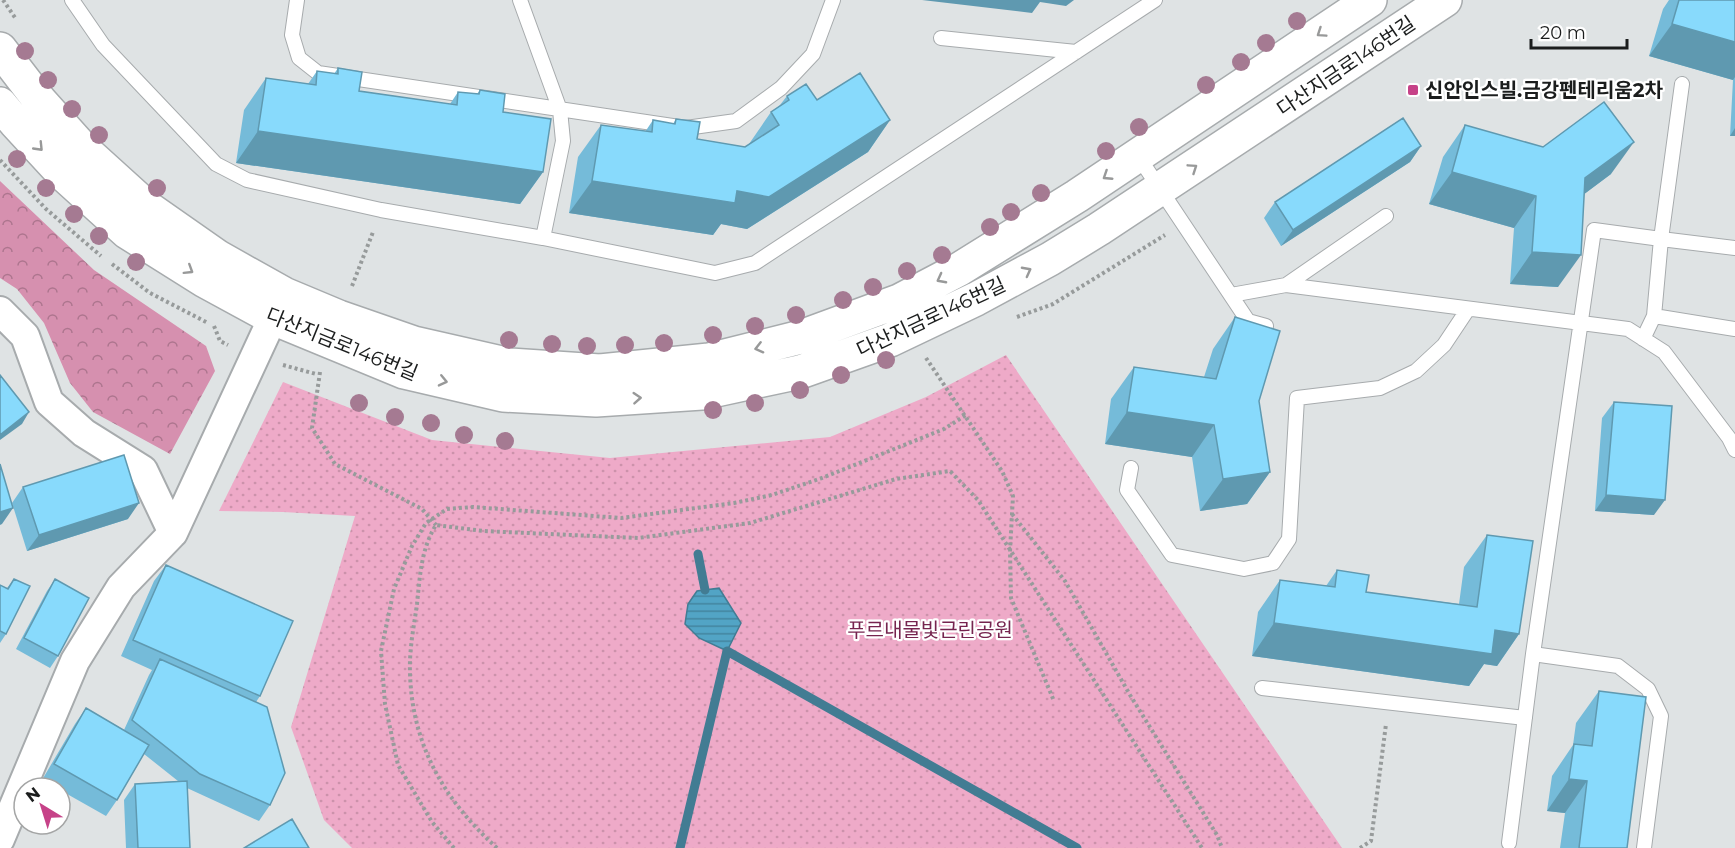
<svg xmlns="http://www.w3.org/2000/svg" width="1735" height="848" font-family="Montserrat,'Noto Sans KR',sans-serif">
<defs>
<pattern id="forest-crowns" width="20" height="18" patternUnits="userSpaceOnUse" patternTransform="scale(1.5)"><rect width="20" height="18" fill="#d690af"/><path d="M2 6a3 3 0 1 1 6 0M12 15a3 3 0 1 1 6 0" fill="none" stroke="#ad758e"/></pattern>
<pattern id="park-dots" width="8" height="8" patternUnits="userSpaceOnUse" patternTransform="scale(1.5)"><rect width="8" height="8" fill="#eeaac8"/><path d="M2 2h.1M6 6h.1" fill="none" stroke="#cc92ab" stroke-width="1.8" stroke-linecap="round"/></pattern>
<pattern id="water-rules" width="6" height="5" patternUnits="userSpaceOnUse" patternTransform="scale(1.5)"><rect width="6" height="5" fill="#52a4c5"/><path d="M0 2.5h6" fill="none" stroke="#43859f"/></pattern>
</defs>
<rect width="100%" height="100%" fill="#dfe3e4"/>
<path fill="url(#forest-crowns)" d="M0,181L94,270L206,346L215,371L170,454L93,412L70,383L44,323L17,289L0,278Z"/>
<path fill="url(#park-dots)" d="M1006,355L1342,848H352L324,820L291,727L355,516L283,512L219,511L283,382L432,440L610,458L830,437L926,397Z"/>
<path fill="url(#water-rules)" stroke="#427c93" stroke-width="1.5" d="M719,588L741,623L727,651L699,638L685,624L688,604L697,591Z"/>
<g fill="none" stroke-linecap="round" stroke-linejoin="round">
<path stroke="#427c93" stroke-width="9" d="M698,554L705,590
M680,848L727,651L1077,848"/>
<g stroke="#a7abad" stroke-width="16">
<path id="lane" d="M72,0L103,45L216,164L247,180L381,210L543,238L715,273L755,263L1155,0
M297,0L292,35L299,58L318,73L686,128L736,121L781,88L813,54L833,0
M520,0L560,110L563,141L543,238
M941,38L1076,52
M1138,156L1248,321L1266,326
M1286,285L1628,329L1664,352L1729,438L1735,450
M1231,295L1286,285L1386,216
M1654,316L1735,329
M1643,339L1654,316L1661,239L1735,248
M1131,468L1127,490L1172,555L1244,569L1273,563L1289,539L1297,398L1380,388L1416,371L1444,345L1468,309
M1533,654L1618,666L1648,689L1661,716L1644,848
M1262,688L1525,718
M1509,843L1533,654L1594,230L1661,239L1682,84"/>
</g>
<g stroke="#a7abad" stroke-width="32">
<path id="street" d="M0,311L25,336L49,402L84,433L143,470L173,533L121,587L75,661L0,839
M173,533L282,298"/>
</g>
<g stroke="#a7abad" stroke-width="36">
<path id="secondary" d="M0,49L40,101L84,150L148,208L218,257L284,294L339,317L414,343L510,365L600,371L709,360L801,337L899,301L958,270L1077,196L1370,0
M0,104L15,122L63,174L127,232L205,281L273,318L404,372L503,395L596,400L702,393L800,372L890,340L976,299L1050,259L1099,229L1445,0"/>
</g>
<path stroke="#979b9b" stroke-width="4" stroke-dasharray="3 3" stroke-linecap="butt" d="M3,0L16,19
M0,160L46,209L101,256
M112,264L150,293L208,323
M352,286L373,232
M1017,317L1053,304L1165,235
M214,326L220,341L228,345
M926,358L1002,471L1013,496L1010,551L1011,598L1054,701
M283,365L316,374
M320,372L312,428L335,464L422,509L436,525
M1012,514L1065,581L1130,695L1217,835L1222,848
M454,848L432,822L398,765L385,704L381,651L394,589L412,546L426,523L447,509L473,507L621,518L734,503L772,495L822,478L944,429L966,415
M497,848C444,800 412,745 410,673C409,650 414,626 417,604C420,576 421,549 436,525L483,531L638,538L750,523L896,479L950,471L978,500L1202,848
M1360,848L1371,841L1386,724"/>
<use href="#lane" stroke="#fff" stroke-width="14"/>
<use href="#street" stroke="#fff" stroke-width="28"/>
<use href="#secondary" stroke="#fff" stroke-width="33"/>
</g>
<g fill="#a57a92">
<circle cx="1297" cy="21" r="9"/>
<circle cx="1266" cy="43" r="9"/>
<circle cx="25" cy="51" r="9"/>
<circle cx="1241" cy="62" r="9"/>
<circle cx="48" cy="80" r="9"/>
<circle cx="1206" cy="85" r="9"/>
<circle cx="72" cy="109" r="9"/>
<circle cx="1139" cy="127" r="9"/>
<circle cx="99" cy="135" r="9"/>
<circle cx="1106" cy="151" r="9"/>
<circle cx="17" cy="159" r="9"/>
<circle cx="46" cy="188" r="9"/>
<circle cx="157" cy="188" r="9"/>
<circle cx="1041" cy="193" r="9"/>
<circle cx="1011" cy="212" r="9"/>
<circle cx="74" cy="214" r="9"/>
<circle cx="990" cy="227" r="9"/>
<circle cx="99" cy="236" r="9"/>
<circle cx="942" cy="255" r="9"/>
<circle cx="136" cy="262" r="9"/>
<circle cx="907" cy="271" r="9"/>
<circle cx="873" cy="287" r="9"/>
<circle cx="843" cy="300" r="9"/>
<circle cx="796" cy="315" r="9"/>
<circle cx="755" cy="326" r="9"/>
<circle cx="713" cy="335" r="9"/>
<circle cx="509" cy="340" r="9"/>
<circle cx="664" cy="343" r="9"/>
<circle cx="552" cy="344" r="9"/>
<circle cx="625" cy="345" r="9"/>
<circle cx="587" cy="346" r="9"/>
<circle cx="886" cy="360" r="9"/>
<circle cx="841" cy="375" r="9"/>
<circle cx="800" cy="390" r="9"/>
<circle cx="359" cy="403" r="9"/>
<circle cx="755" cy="403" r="9"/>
<circle cx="713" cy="410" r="9"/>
<circle cx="395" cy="417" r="9"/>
<circle cx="431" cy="423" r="9"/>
<circle cx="464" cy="435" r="9"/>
<circle cx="505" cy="441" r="9"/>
</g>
<path fill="#75bbd9" d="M1669,0H1735V136H1730L1733,80L1649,56L1663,9Z
M338,68L359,91L450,104L458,92L477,94L480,90L503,112L543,172L520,204L236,163L244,110L266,78L308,84L317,71L334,74Z
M787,96L817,100L890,120L868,152L747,229L721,224L713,235L569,213L578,157L601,125L645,132L653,120L673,124L676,119L697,139L745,147L749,144L771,112L780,105Z
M1465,125L1611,174L1584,194L1558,287L1510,284L1514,228L1429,204L1443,157Z
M1421,146L1410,162L1281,246L1264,218L1275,202Z
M1235,317L1259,401L1270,472L1247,504L1200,511L1192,457L1105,444L1111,399L1134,367L1204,377L1213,349Z
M1614,402L1654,515L1595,511L1602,418Z
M23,487L128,519L27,551L12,503Z
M1487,535L1519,634L1497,666L1484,664L1469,686L1252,656L1258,612L1280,580L1326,586L1337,570L1366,592L1459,604L1464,567Z
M166,565L260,696L256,702L270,805L259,821L187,788L190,848H126L124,800L135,784L178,781L144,754L117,800L106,816L60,790V788H56L42,780L75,724L86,708L124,730L149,675L152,670L121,656L154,581Z
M14,579L6,634L0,643V585L7,588Z
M55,579L58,656L50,668L16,649L47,591Z
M1599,691L1627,848H1560L1565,813L1547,811L1552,776L1573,745L1576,723Z"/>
<path fill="#5f99b0" d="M922,0H1074L1066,6L1040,2L1032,13Z
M1672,24L1735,42V77L1733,80L1649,56Z
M890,120L868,152L747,229L721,224L713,235L569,213L592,181Z
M1735,128V136H1730Z
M258,131L543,172L520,204L236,163Z
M1634,142L1611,174L1563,210L1585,178Z
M1421,146L1410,162L1281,246L1293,230Z
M1452,172L1536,196L1514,228L1429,204Z
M1532,252L1581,255L1558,287L1510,284Z
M29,412L22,424L0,440V435Z
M1127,412L1214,425L1192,457L1105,444Z
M1270,472L1247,504L1200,511L1223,479Z
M1606,495L1665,500L1654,515L1595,511Z
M139,503L128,519L27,551L39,535Z
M13,508L2,524L0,525V512Z
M1274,623L1495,630L1519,634L1497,666L1484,664L1469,686L1252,656Z
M1569,779L1587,781L1565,813L1547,811Z"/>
<path fill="#88dafc" stroke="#5f99b0" stroke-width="1.5" d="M1679,0H1735V42L1672,24Z
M338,68L362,72L359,91L457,105L458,92L479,94L480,90L505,94L503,112L551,119L543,172L258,131L266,78L316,85L317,71L338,74Z
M860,73L890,120L769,197L737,191L735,203L592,181L601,125L652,132L653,120L675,124L676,119L700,122L697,139L745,147L779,125L771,112L789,100L787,96L806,84L817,100Z
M1604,102L1634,142L1585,178L1581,255L1532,252L1536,196L1452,172L1465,125L1543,147Z
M1403,118L1421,146L1293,230L1275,202Z
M1235,317L1280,331L1259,401L1270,472L1223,479L1214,425L1127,412L1134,367L1216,379Z
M0,375L29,412L0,435Z
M1614,402L1672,406L1665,500L1606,495Z
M124,455L139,503L39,535L23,487Z
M0,464L13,508L0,512Z
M1487,535L1533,541L1519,634L1495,630L1492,654L1274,623L1280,580L1335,587L1337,570L1369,575L1366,592L1477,607Z
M166,565L293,621L260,696L133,640Z
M14,579L30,586L6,634L0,631V585L8,589Z
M55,579L89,598L58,656L24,638Z
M160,659L267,707L285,773L270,805L200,774L132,720Z
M1599,691L1646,697L1627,848H1579L1587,781L1569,779L1574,744L1592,746Z
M86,708L149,745L117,800L54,764Z
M187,781L190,848H138L135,784Z
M292,819L309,848H244Z"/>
<defs><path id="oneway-chevron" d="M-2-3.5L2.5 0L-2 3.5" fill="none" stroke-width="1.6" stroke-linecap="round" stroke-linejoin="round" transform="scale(1.5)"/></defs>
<g stroke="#989999">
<use href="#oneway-chevron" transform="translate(1321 33) rotate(146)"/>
<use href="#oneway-chevron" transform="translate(39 147) rotate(46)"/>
<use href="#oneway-chevron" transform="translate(1193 168) rotate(-34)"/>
<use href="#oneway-chevron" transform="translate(1107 176) rotate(147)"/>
<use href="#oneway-chevron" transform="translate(189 270) rotate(32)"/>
<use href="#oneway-chevron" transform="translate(1027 271) rotate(-28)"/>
<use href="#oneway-chevron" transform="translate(941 279) rotate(152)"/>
<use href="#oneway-chevron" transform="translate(759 348) rotate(166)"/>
<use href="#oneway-chevron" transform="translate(443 381) rotate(13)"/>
<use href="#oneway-chevron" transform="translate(637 398) rotate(-4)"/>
</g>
<rect fill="#c64288" stroke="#fff" stroke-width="2" x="1407" y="84" width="12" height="12" rx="3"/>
<g text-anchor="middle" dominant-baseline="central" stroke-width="4.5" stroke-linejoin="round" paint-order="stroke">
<g font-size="20" fill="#1b1d1d" stroke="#fff">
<text transform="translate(1346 66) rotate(-34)">다산지금로146번길</text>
<text transform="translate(931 317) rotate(-25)">다산지금로146번길</text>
<text transform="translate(342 344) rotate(22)">다산지금로146번길</text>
</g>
<g font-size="20" font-weight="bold" fill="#1b1d1d" stroke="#fff" text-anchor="start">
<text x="1425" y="90">신안인스빌.금강펜테리움2차</text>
</g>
<g font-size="20" fill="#76244f" stroke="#fff">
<text x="930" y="630">푸르내물빛근린공원</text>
</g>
</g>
<g transform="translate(42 806) rotate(322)"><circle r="28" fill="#ffffff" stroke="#a4a5a5" stroke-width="1.5"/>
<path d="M0-4.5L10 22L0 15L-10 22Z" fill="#c64288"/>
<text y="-9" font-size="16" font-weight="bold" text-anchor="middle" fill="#1b1d1d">N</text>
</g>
<path d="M1531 39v9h96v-9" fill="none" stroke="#1b1d1d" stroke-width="3"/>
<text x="1540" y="39" font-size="18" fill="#1b1d1d" stroke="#ffffff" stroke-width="4.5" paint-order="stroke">20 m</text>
</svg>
